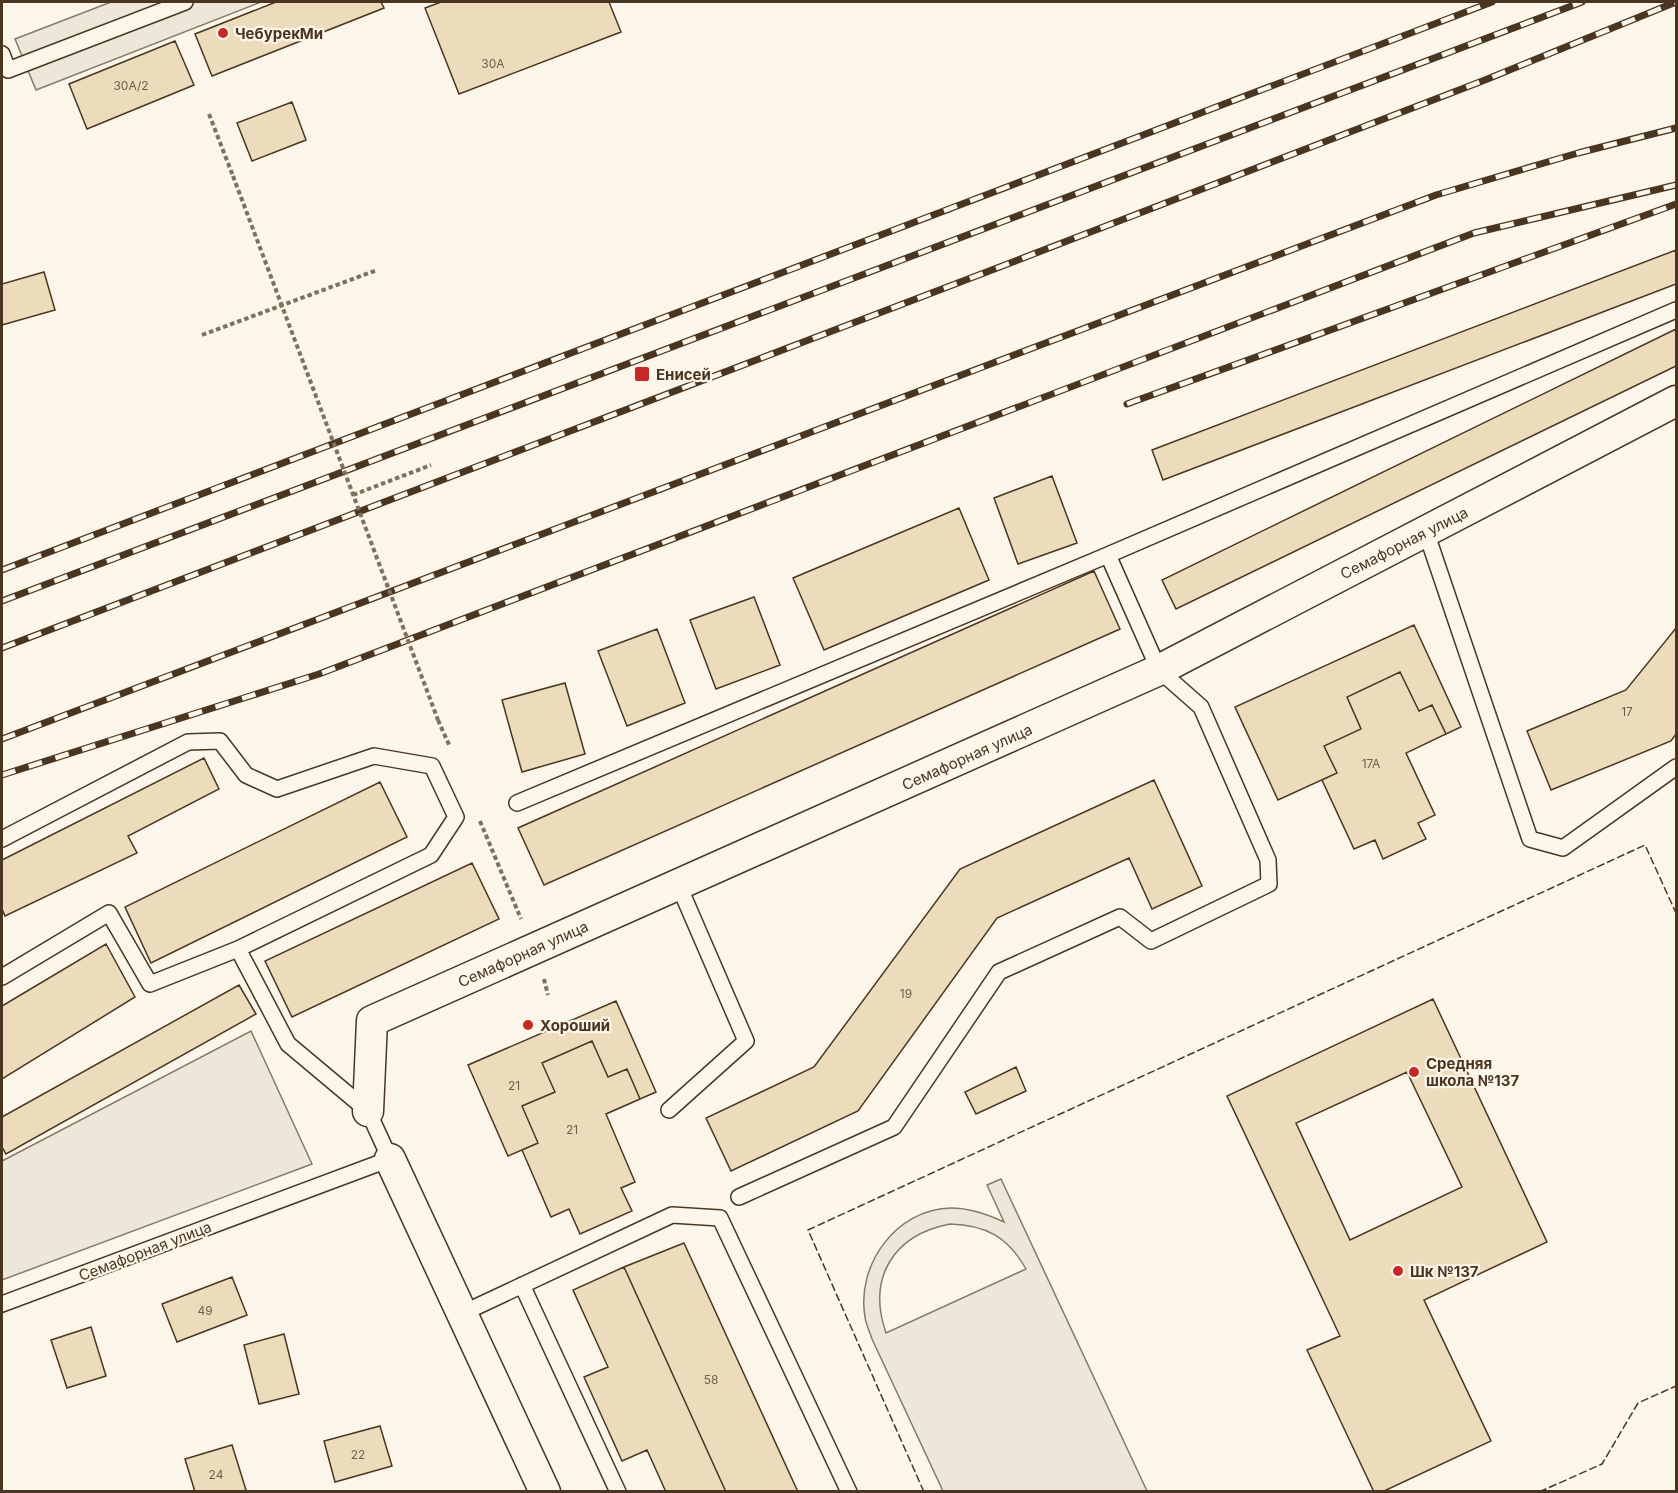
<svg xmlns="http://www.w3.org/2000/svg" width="1678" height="1493" font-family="Inter,sans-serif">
<rect width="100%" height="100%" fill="#fbf6e9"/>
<path fill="#ede6d9" stroke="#887966" stroke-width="1.5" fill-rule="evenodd" d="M1001,1179L1147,1491H943L872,1339C870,1332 866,1325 865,1317C856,1265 896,1209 951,1208C970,1208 987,1214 1004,1222L987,1185ZM950,1224C986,1225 1008,1237 1026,1269L886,1333C867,1278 893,1235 950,1224Z"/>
<path fill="#ede7d9" stroke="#887966" stroke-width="1.5" d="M111,2H261L36,90L15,39Z
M251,1031L312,1164L2,1280V1161Z"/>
<path fill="#ecdcbc" stroke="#4a3520" stroke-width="1.5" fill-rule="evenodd" d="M276,2H381L384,8L212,76L195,34Z
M441,2H609L621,32L459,94L425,8Z
M175,41L194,85L87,129L69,84Z
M292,102L306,140L252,161L237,123Z
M1676,250V284L1163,480L1152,450Z
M44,272L55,310L2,325V284Z
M1676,329V366L1176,609L1162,580Z
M1052,476L1077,543L1018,564L994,498Z
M959,508L989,580L824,650L793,578Z
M1094,571L1120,629L544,885L518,828Z
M754,597L780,665L716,689L690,620Z
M1414,625L1461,727L1446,734L1432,705L1419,711L1400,672L1347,697L1361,729L1324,746L1337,773L1278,800L1235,707Z
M1676,628V734L1671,741L1551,790L1527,731L1626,690Z
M657,629L685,703L627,726L598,651Z
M1400,672L1419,711L1432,705L1446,734L1406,753L1435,815L1418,823L1426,839L1383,859L1375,840L1354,849L1322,780L1337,773L1324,746L1361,729L1347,697Z
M565,683L585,754L522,772L502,700Z
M204,758L219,789L128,836L137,853L5,916L2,909V860Z
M1154,780L1202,886L1152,909L1129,858L997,918L858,1111L731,1171L706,1118L814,1067L960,869Z
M380,782L407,837L151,963L125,907Z
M472,863L499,919L292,1017L265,961Z
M106,944L135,997L2,1079V1006Z
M239,985L256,1014L6,1154L2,1147V1117Z
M1433,999L1547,1242L1424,1300L1491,1441L1382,1492H1374L1307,1350L1340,1336L1227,1096ZM1407,1072L1462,1187L1350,1240L1296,1123Z
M616,1001L656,1092L640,1099L627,1069L608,1077L592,1041L542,1063L555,1092L522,1106L538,1143L508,1156L468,1065Z
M592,1041L608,1077L627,1069L640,1099L606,1114L635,1182L621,1188L632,1211L580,1234L569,1209L551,1217L522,1150L538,1143L522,1106L555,1092L542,1063Z
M1016,1067L1026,1091L976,1114L965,1092Z
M684,1243L798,1492H726L624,1267Z
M624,1267L726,1492H666L647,1450L622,1461L584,1377L608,1367L573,1290Z
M232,1277L247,1315L177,1342L162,1304Z
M91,1327L106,1376L67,1388L51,1340Z
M284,1334L299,1394L259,1404L244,1345Z
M380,1426L392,1466L335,1482L324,1441Z
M232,1445L246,1490L240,1492H195L185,1459Z"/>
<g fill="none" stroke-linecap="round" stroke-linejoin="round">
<g stroke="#4a3520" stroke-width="18">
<path id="service" d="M2,54L8,70L185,2
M1426,532L1530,839L1563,848L1676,767
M1108,555L1676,310
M517,803L1108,555L1159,670L1201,707L1268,860L1269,884L1151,941L1120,917L999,972L894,1127L739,1197
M2,839L188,742L220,741L246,775L277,789L374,756L432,766L456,817L431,855L238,949L288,1044L368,1111L390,1159L2,1304
M2,977L109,913L150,984L238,949
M669,1110L746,1041L679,886
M522,1285L618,1492
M463,1313L672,1215L720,1218L849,1492"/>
</g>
<g stroke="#4a3520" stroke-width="33">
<path id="minor" d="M368,1111L372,1021L1159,670L1676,401
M390,1159L545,1492"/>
</g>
<path stroke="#7f6f5c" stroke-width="4" stroke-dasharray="4.5 3" stroke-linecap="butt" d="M209,114L233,176
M202,335L377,270
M353,495L431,465
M438,720L450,747
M480,821L521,919
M544,979L548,995"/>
<use href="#service" stroke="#fbf6e9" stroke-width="15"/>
<use href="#minor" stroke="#fbf6e9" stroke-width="30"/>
<g stroke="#4a3520" stroke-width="7">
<path id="rail" d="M1127,404L1676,204
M2,570L1492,2
M2,601L1582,2
M2,648L997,268L1485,80L1676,2
M2,739L1436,195L1578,153L1676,128
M2,775L319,674L1474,233L1676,185"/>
</g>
<use href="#rail" stroke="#fbf6e9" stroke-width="4.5" stroke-dasharray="14" stroke-linecap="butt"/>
<path stroke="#7f6f5c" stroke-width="4" stroke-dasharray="4.5 3" stroke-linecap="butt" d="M233,176L438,720"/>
<path stroke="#4a3520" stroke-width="1.5" stroke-dasharray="8 3" stroke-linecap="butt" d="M924,1492L808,1230L1645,845L1676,913
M1539,1492L1602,1464L1638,1403L1676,1386"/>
</g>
<g fill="#c62828" stroke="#fbf6e9" stroke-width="2">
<circle cx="223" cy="33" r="6"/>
<rect x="634" y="366" width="16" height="16" rx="3"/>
<circle cx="528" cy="1025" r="6"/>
<circle cx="1414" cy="1072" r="6"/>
<circle cx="1398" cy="1271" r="6"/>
</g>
<g text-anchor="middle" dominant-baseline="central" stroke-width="4.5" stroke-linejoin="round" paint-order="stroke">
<g font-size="12" fill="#725f47">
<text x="493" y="63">30А</text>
<text x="131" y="85">30А/2</text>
<text x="1627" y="711">17</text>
<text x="1371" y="763">17А</text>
<text x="906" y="993">19</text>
<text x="514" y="1085">21</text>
<text x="572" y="1129">21</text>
<text x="205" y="1310">49</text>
<text x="711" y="1379">58</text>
<text x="358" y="1454">22</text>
<text x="216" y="1474">24</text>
</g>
<g font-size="15" font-weight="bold" fill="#4a3520" stroke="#fbf6e9" text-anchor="start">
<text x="235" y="33">ЧебурекМи</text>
<text x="656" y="374">Енисей</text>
<text x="540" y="1025">Хороший</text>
<text x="1426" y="1063">Средняя<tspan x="1426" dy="17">школа №137</tspan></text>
<text x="1410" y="1271">Шк №137</text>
</g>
<g font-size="15" fill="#4a3520" stroke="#fbf6e9">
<text transform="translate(1404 543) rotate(-27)">Семафорная улица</text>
<text transform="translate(967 757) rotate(-24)">Семафорная улица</text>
<text transform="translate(523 954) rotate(-24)">Семафорная улица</text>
<text transform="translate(145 1251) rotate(-21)">Семафорная улица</text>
</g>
</g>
<rect width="1678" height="1493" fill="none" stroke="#4a3520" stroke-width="6"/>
</svg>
